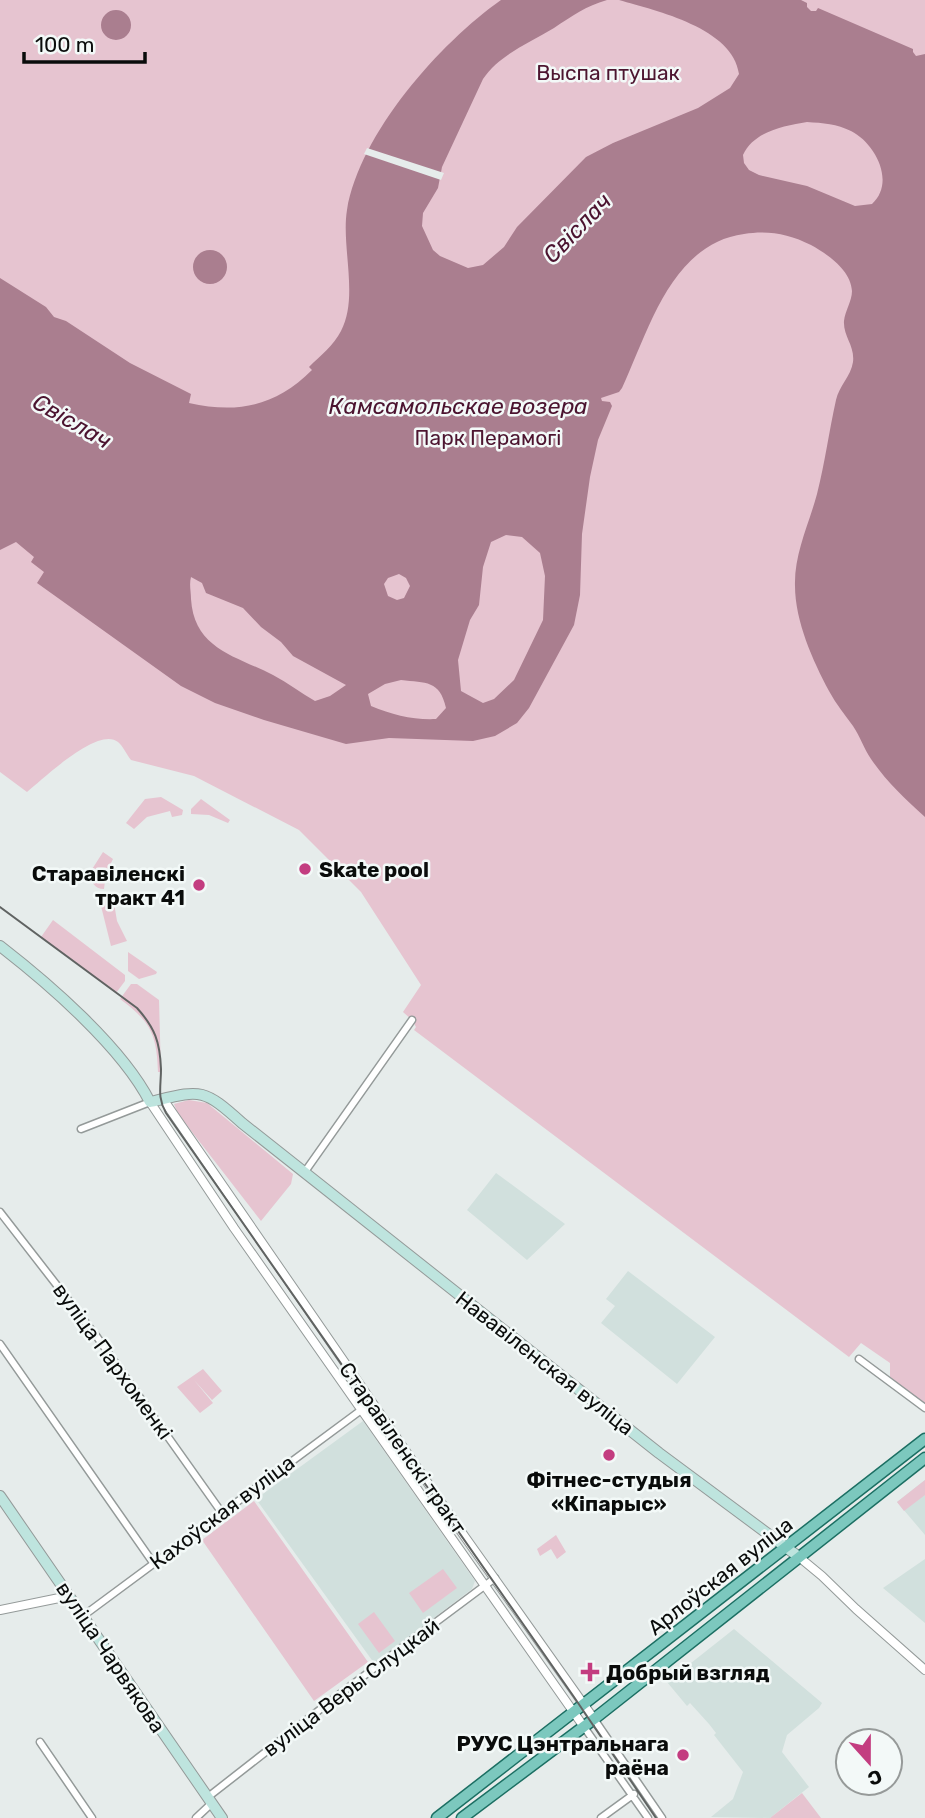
<svg xmlns="http://www.w3.org/2000/svg" width="925" height="1818" font-family="Rubik,sans-serif">
<rect width="100%" height="100%" fill="#e6eceb"/>
<path fill="#d1e0dd" d="M496,1173L565,1224L527,1260L467,1210Z
M628,1271L715,1337L677,1384L601,1323L615,1306L606,1299Z
M363,1421L475,1581L472,1589L374,1663L256,1499Z
M925,1480V1535L897,1502Z
M925,1559V1623L883,1588Z
M734,1629L822,1703L819,1708L787,1735L782,1752L809,1787L770,1818L711,1817L733,1799L743,1772L714,1735L716,1733L709,1724L690,1703L687,1706L667,1682Z"/>
<path fill="#e6c4d0" d="M0,0H925V1408L890,1382V1363L861,1343L849,1357L414,1030L416,1027L412,1020L403,1012L421,985L361,892L299,830L194,776L131,760C127,755 123,746 118,742C98,726 43,779 27,792L0,772Z
M161,797L183,810L182,815L172,817L170,811L147,817L134,829L126,823L145,799Z
M201,799L230,820L228,823L209,815L191,814V809Z
M103,852L113,859L106,873L104,889C94,889 92,882 89,874Z
M98,894L113,897L117,921L127,941L111,946Z
M53,920L125,975V981L116,993L41,937Z
M128,952L157,972L156,974L139,979L128,971Z
M131,984H137L159,1000L161,1072H158C157,1034 150,1021 120,999Z
M189,1100L207,1103L293,1174L291,1184L261,1221L178,1114L174,1104Z
M203,1369L222,1391L212,1400L194,1380L213,1403L200,1413L177,1387Z
M925,1480V1495L904,1511L897,1502Z
M254,1501L368,1662L314,1701L202,1540Z
M556,1535L566,1552L557,1559L551,1549L540,1556L537,1549Z
M443,1569L457,1588L423,1613L409,1593Z
M374,1612L395,1641L379,1653L358,1624Z
M802,1793L821,1818H770Z"/>
<path fill="#aa7e8f" fill-rule="evenodd" d="M501,0H607C586,6 572,16 554,28C528,44 500,54 483,79L442,167L438,188L423,213L422,226L433,250L440,256L468,268L483,265L504,247L517,227L586,157L613,143L698,108L730,88L739,74C733,28 657,11 619,0H801L807,3V7L811,11H816L818,8L913,49V52L916,56L925,54V817C905,799 886,781 871,759C864,749 860,736 853,726C845,715 836,704 829,691C813,661 795,621 795,586C794,554 809,524 817,494C825,463 829,431 836,400C839,386 851,376 853,362C855,346 843,336 844,321C845,311 852,301 852,291C851,270 827,254 811,245C789,234 768,230 744,234C671,244 649,330 622,388L619,392L601,398L602,401L610,402L612,406L598,440L590,477L582,534L580,595L574,625L529,708L517,723L495,736L473,741L389,738L346,744L264,720L215,703L181,686L37,583L44,572L31,562L34,557L16,542L0,550V278L46,307L54,317L66,321L130,363L191,394L189,403C238,414 276,406 312,370L309,367C320,356 334,345 341,331C359,297 341,247 347,210C360,133 440,43 501,0ZM807,122C823,123 837,124 851,131C875,143 896,182 872,204L855,206L807,186L759,175L749,170L744,163L743,155C754,131 784,126 807,122ZM506,535L522,537L540,553L545,576L543,620L514,680L494,699L483,703L461,691L458,660L470,620L479,605L483,567L491,542ZM399,574L406,578L410,586L404,598L397,600L388,596L384,584L388,578ZM191,577L202,583L206,593L243,608L261,627L281,642L293,656L346,685L330,696L315,701C301,693 288,683 273,675C236,656 194,649 191,599C191,591 189,585 191,577ZM401,680C426,683 440,680 446,708L436,719C413,720 393,715 371,706L368,694L385,684Z
M101 25a15 15 0 1 1 30 0a15 15 0 1 1-30 0Z
M193 267a17 17 0 1 1 34 0a17 17 0 1 1-34 0Z"/>
<path fill="#e6eceb" d="M367,148L444,173L441,180L364,154Z"/>
<g fill="none" stroke-linecap="round" stroke-linejoin="round">
<g stroke="#949a99" stroke-width="9">
<path id="minor" d="M81,1129L150,1102
M304,1173L412,1020
M0,1212L97,1337L222,1513
M0,1344L154,1564
M859,1359L925,1408
M83,1616L372,1402
M594,1719L662,1818
M584,1727L648,1818
M40,1742L92,1818
M208,1797L345,1690L495,1578
M196,1818L212,1803
M601,1818L634,1794"/>
</g>
<g stroke="#949a99" stroke-width="10">
<path id="tertiary" d="M163,1099L465,1537L594,1719
M150,1102L234,1228L584,1727
M799,1557L822,1576L856,1609L925,1670
M0,1610L69,1596"/>
</g>
<g stroke="#949a99" stroke-width="12">
<path id="secondary" d="M0,946C49,984 122,1047 150,1102C201,1090 202,1087 242,1123L659,1453L799,1557
M0,1496L222,1818"/>
</g>
<g stroke="#1c6f63" stroke-width="13">
<path id="primary" d="M437,1818L925,1439
M462,1818L594,1719L925,1458"/>
</g>
<use href="#minor" stroke="#fff" stroke-width="6"/>
<use href="#tertiary" stroke="#fff" stroke-width="8"/>
<use href="#secondary" stroke="#bee4de" stroke-width="10"/>
<use href="#primary" stroke="#7cc8be" stroke-width="10"/>
<path stroke="#606362" stroke-width="2" d="M0,907L137,1008C155,1028 160,1042 161,1069C161,1087 157,1097 166,1113L574,1697L656,1818"/>
</g>
<g fill="#c33d80" stroke="#f3f9f8" stroke-width="2.5">
<circle cx="305" cy="869" r="7"/>
<circle cx="199" cy="885" r="7"/>
<circle cx="609" cy="1455" r="7"/>
<path d="M586.5 1661.5h7v7h7v7h-7v7h-7v-7h-7v-7h7z"/>
<circle cx="683" cy="1755" r="7"/>
</g>
<g text-anchor="middle" dominant-baseline="central" stroke-width="5" stroke-linejoin="round" paint-order="stroke">
<g font-size="21" fill="#4d1530" stroke="#f3f9f8">
<text x="608" y="72">Выспа птушак</text>
<text x="488" y="437">Парк Перамогі</text>
</g>
<g font-size="21" font-weight="bold" fill="#0a0c0b" stroke="#f3f9f8" text-anchor="start">
<text x="319" y="869">Skate pool</text>
<text x="185" y="873" text-anchor="end">Старавіленскі<tspan x="185" dy="24">тракт 41</tspan></text>
<text x="609" y="1479" text-anchor="middle">Фітнес-студыя<tspan x="609" dy="24">«Кіпарыс»</tspan></text>
<text x="606" y="1672">Добрый взгляд</text>
<text x="669" y="1743" text-anchor="end">РУУС Цэнтральнага<tspan x="669" dy="24">раёна</tspan></text>
</g>
<g font-size="21" fill="#0a0c0b" stroke="#f3f9f8">
<text transform="translate(113 1361) rotate(54)">вуліца Пархоменкі</text>
<text transform="translate(545 1363) rotate(38)">Нававіленская вуліца</text>
<text transform="translate(403 1448) rotate(55)">Старавіленскі тракт</text>
<text transform="translate(222 1512) rotate(-37)">Кахоўская вуліца</text>
<text transform="translate(720 1576) rotate(-38)">Арлоўская вуліца</text>
<text transform="translate(111 1657) rotate(56)">вуліца Чарвякова</text>
<text transform="translate(351 1687) rotate(-37)">вуліца Веры Слуцкай</text>
</g>
<g font-size="23" font-style="italic" fill="#4b132f" stroke="#f3f9f8">
<text transform="translate(577 228) rotate(-46)">Свіслач</text>
<text x="458" y="406">Камсамольскае возера</text>
<text transform="translate(72 421) rotate(30)">Свіслач</text>
</g>
</g>
<g transform="translate(869 1762) rotate(159)"><circle r="33" fill="#f3f9f8" stroke="#969a99" stroke-width="2"/>
<path d="M0-5L12 26L0 18L-12 26Z" fill="#c33d80"/>
<text y="-10" font-size="19" font-weight="bold" text-anchor="middle" fill="#0a0c0b">С</text>
</g>
<path d="M24 52v10h121v-10" fill="none" stroke="#0a0c0b" stroke-width="3.5"/>
<text x="35" y="52" font-size="21" fill="#0a0c0b" stroke="#f3f9f8" stroke-width="5" paint-order="stroke">100 m</text>
</svg>
